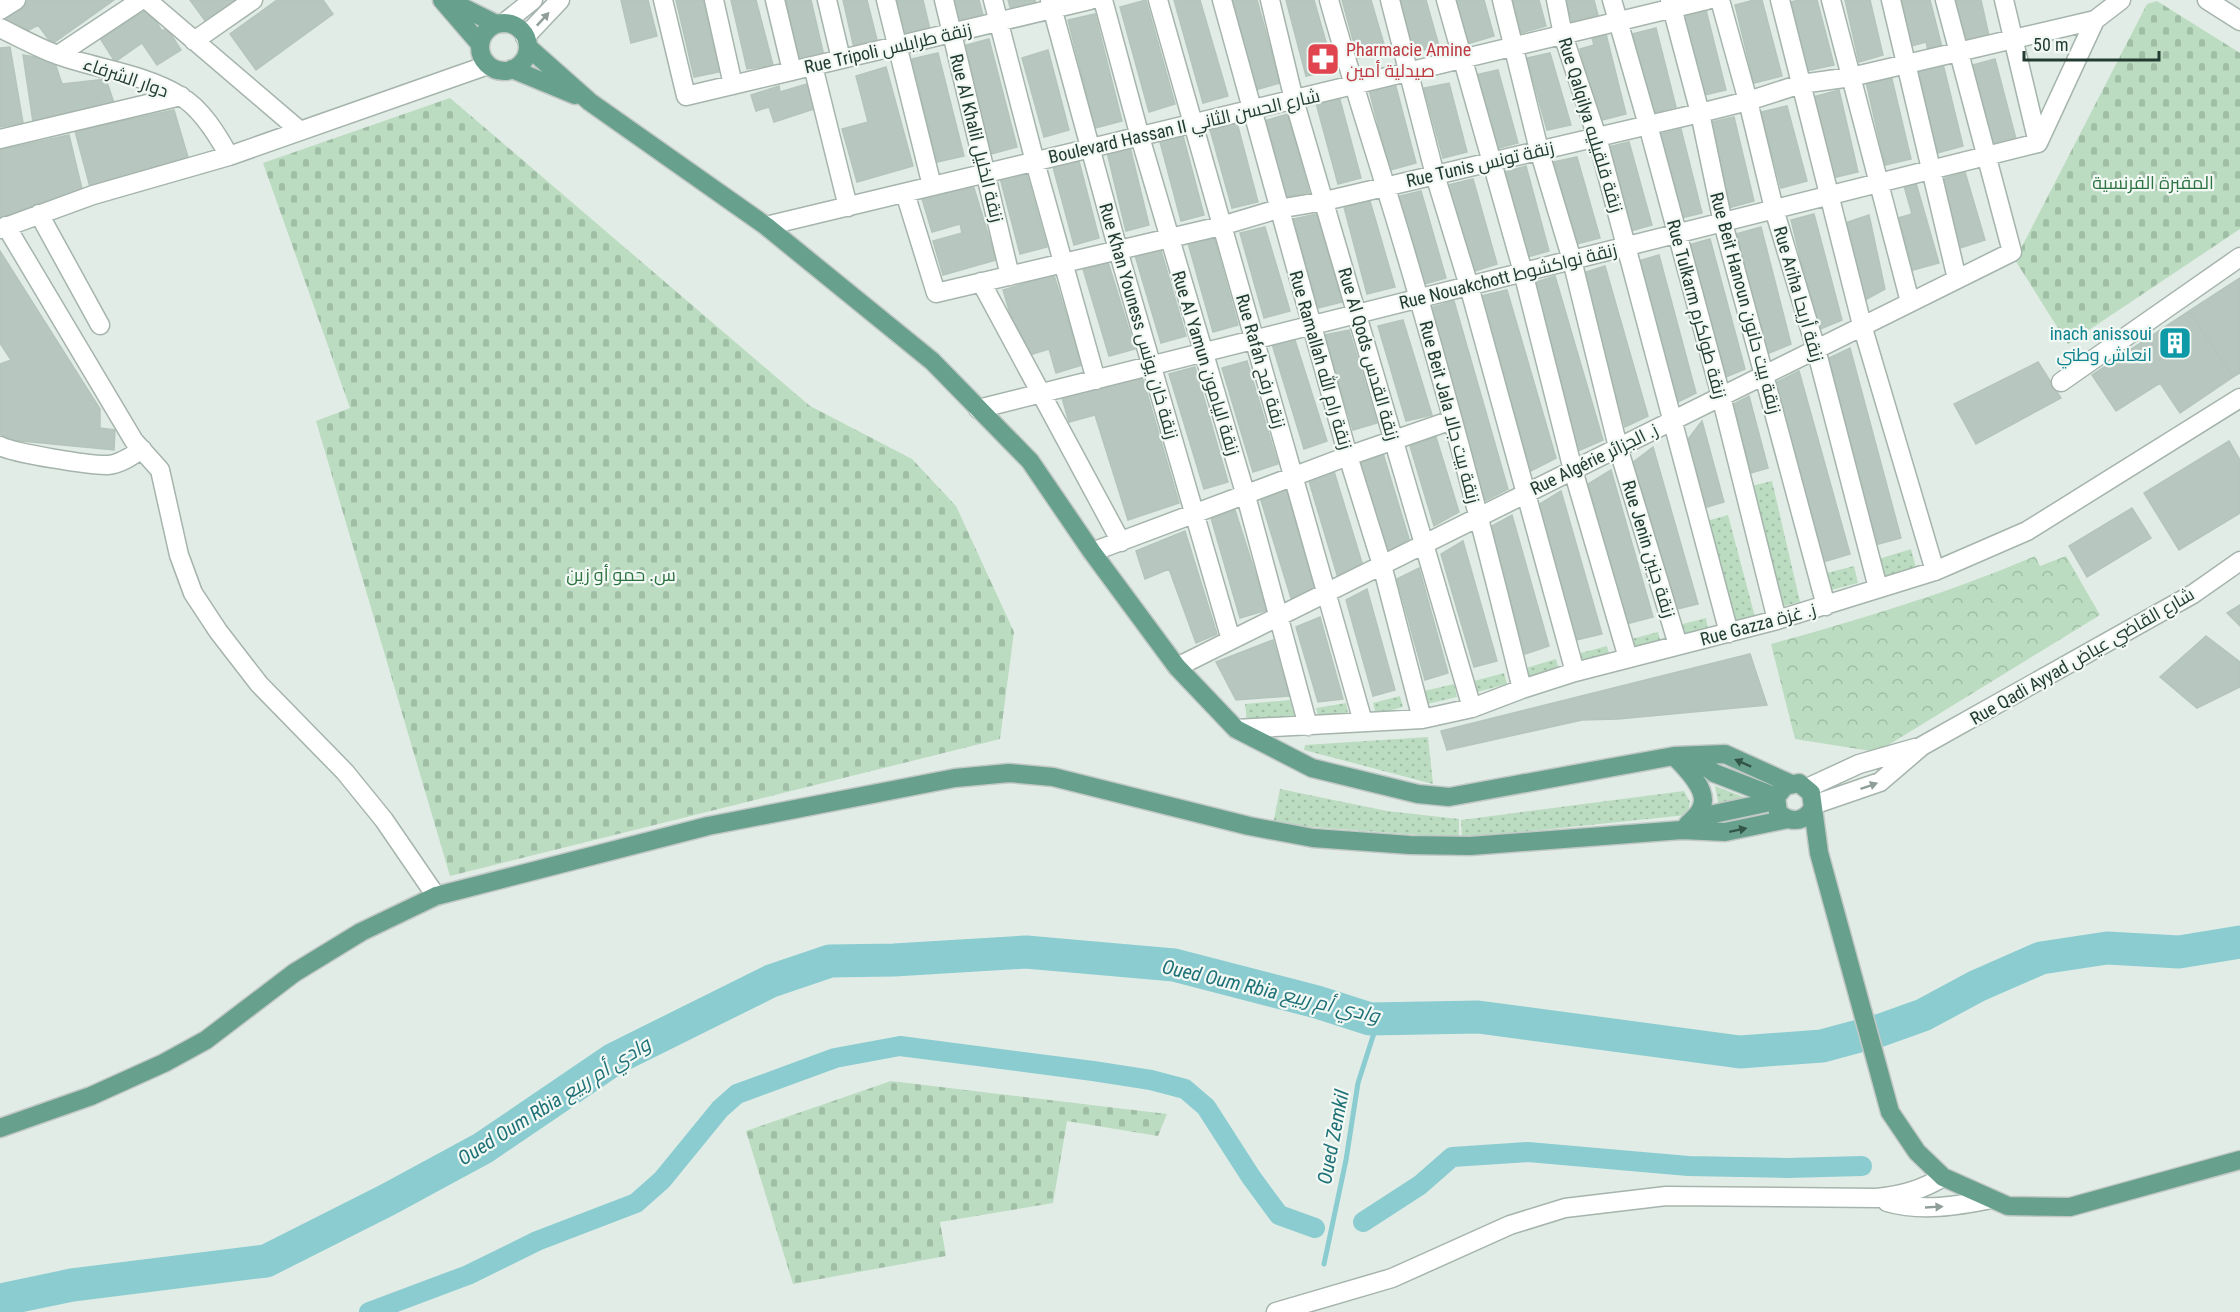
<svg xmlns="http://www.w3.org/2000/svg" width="2240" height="1312" font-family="'Roboto Condensed',Cairo,sans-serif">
<defs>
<pattern id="forest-crowns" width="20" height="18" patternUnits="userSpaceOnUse" patternTransform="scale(1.5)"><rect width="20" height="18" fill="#bbdcc0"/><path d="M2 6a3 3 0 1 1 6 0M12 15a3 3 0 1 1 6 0" fill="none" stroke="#a0bea5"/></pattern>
<pattern id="cemetery-stones" width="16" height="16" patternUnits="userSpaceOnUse" patternTransform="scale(1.5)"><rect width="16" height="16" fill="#bbdcc0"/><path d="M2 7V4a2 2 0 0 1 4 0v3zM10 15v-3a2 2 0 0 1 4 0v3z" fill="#a0bea5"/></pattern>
<pattern id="garden-dots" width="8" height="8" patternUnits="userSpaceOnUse" patternTransform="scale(1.5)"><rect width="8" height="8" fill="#bbdcc0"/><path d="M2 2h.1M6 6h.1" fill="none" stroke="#a0bea5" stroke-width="1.8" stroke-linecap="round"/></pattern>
</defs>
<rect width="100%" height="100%" fill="#e2ece6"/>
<path fill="url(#forest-crowns)" d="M2035,556L2040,566L2066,556L2100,615L1877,752L1795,739L1771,644C1861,619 1949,593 2035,556Z"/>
<path fill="url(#cemetery-stones)" d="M2157,1L2240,53V229L2068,344L2015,260L2147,4Z
M450,98L810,406L912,459L956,506L1014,632L1000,739L450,876L316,421L350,408L263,163Z
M891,1081L1167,1114L1158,1136L1067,1121L1053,1203L940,1222L946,1256L793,1284L746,1131Z"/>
<path fill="url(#garden-dots)" d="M1772,481L1800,602L1775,608L1747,487Z
M1728,515L1755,617L1730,624L1703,522Z
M1911,549L1916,568L1878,579L1872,561Z
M1854,566L1858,583L1827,591L1823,574Z
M1706,618L1708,630L1678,638L1675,626Z
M1658,632L1661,643L1631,651L1628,640Z
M1607,646L1610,657L1580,665L1577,654Z
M1556,659L1559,670L1529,679L1526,668Z
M1504,673L1507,684L1477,692L1474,681Z
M1454,684L1457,697L1427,704L1424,691Z
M1400,696L1403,707L1376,714L1373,703Z
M1290,700L1295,717L1247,722L1245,704Z
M1346,703L1348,714L1319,719L1316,708Z
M1428,737L1433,784L1304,750L1305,745Z
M1715,786L1746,798L1719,807Z
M1280,789L1387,811L1459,819V838L1273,824Z
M1684,791L1690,802L1687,815L1462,838L1461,820Z"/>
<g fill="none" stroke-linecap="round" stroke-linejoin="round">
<path stroke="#8bccd0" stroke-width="5" d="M1324,1264L1346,1160L1358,1083L1375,1030L1370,1019"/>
<path stroke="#8bccd0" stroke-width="20" d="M1363,1222L1420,1185L1452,1157L1528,1152L1688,1166L1787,1168L1862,1166
M369,1312L468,1275L537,1241L636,1203L662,1180L720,1109L737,1094L835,1058L900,1046L1093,1071L1151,1080L1185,1089L1206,1107L1251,1177L1279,1215L1315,1228"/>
<path stroke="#8bccd0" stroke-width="33" d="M0,1300L72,1285L266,1261L387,1200L483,1148L614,1059L771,981L830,961L894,960L1026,952L1174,965L1317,1002L1370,1019L1478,1017L1740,1052L1822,1046L1881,1030L1923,1015L1977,986L2041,958L2107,948L2179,952L2240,942"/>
</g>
<path fill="#b7c6bf" stroke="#b4c5bc" stroke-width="1.5" d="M29,0H114L52,44L38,25L24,33L0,19Z
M190,0H238L206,22Z
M277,0H323L333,14L256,70L230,34Z
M621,0H648L657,36L631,43Z
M676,0H703L719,72L694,77Z
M731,0H756L773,65L747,69Z
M786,0H811L824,56L800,63Z
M843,0H867L878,44L854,48Z
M896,0H923L931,34L905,39Z
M951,0H979L984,19L957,25Z
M1008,0H1035L1036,4L1011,10Z
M1146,0L1175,104L1149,112L1120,7Z
M1174,0H1200L1228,96L1203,103Z
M1230,0H1257L1280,83L1255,90Z
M1286,0H1314L1334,70L1306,76Z
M1342,0H1371L1386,51L1358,58Z
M1397,0H1426L1439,46L1412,53Z
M1455,0H1484L1494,36L1467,44Z
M1512,0H1539L1546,26L1521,33Z
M1566,0H1594L1598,15L1572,22Z
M1754,0H1762L1782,76L1754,83L1735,5Z
M1800,0H1817L1834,65L1806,71L1790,2Z
M1845,0H1870L1883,55L1859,62Z
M1899,0H1930L1942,47L1928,51L1926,42L1911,46Z
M1952,0H1981L1989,36L1962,43Z
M148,9L162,31L167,28L181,50L157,65L142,43L115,62L100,38Z
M1706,10L1726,90L1700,96L1680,16Z
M1095,14L1122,121L1095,128L1068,20Z
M1656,28L1676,107L1652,113L1632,34Z
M1606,34L1626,114L1598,121L1580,49L1594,45L1592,38Z
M989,39L1017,147L991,154L963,46Z
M10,47L23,123L0,127V48Z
M1048,50L1069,130L1044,137L1022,58Z
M938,53L964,156L937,162L912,59Z
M1550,53L1571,125L1547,130L1527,58Z
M23,55L54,60L62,84L106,79L114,103L33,122Z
M1995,59L2016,139L1989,146L1969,66Z
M1943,64L1963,146L1937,153L1918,70Z
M886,67L913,166L857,182L842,129L868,122L856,76Z
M1498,70L1518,143L1495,149L1475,75Z
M1891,75L1911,159L1885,165L1866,82Z
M1395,83L1416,163L1390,170L1369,90Z
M1449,83L1467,152L1443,158L1424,88Z
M807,84L814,109L774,122L769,107L756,111L751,95L779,86L780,92Z
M1839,90L1858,172L1832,178L1813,97Z
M1339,96L1361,178L1338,184L1316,103Z
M1787,106L1807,181L1781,188L1761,112Z
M174,110L188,157L90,187L75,131Z
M1288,114L1309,192L1285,198L1264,121Z
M1734,117L1754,201L1728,208L1707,123Z
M1236,119L1258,202L1232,208L1209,126Z
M1681,129L1702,213L1677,219L1656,135Z
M1182,132L1204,215L1181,221L1159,138Z
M69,135L83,193L0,219V150Z
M1629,142L1652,225L1627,232L1604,148Z
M1130,147L1149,225L1126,231L1107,152Z
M1577,157L1600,238L1576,244L1553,162Z
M1079,161L1099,238L1074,245L1053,167Z
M1526,166L1549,251L1524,258L1501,173Z
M1025,168L1047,247L1020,254L999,174Z
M1965,172L1985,240L1960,248L1939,180Z
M1473,179L1497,264L1472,272L1448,185Z
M966,182L974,188L996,260L943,275L933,241L962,233L960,224L932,232L920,192Z
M1916,183L1939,263L1913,270L1898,218L1912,214L1904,186Z
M1421,191L1446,278L1421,285L1396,197Z
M1370,201L1395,287L1367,294L1344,207Z
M1317,214L1342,302L1318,308L1293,219Z
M1814,214L1842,320L1818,330L1791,220Z
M1869,215L1885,289L1863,301L1845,223Z
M1265,227L1290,311L1264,318L1240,233Z
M1761,227L1791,344L1767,354L1736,234Z
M1214,237L1238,325L1213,332L1188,243Z
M1710,239L1745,369L1721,379L1685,246Z
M1160,247L1186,336L1161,343L1134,252Z
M0,251L100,409V428L115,430L114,450L11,440L0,434V364L11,360L0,343Z
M1659,255L1696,393L1672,405L1635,262Z
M1108,262L1135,349L1109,356L1083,269Z
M1605,266L1648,416L1625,427L1580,274Z
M1053,272L1082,365L1056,373L1049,349L1023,357L1003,290L1030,282L1029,279Z
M1555,276L1603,440L1578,451L1530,284Z
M2240,278V373L2233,377L2189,311Z
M1507,290L1556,458L1531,471L1481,296Z
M1454,301L1508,489L1483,502L1426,309Z
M2189,311L2233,377L2180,413L2160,383L2116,411L2092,375Z
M1403,320L1432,415L1406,421L1378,326Z
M1349,330L1377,423L1353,430L1324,335Z
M1294,337L1327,441L1304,449L1272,344Z
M1850,348L1901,538L1871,546L1825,360Z
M1247,361L1278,464L1253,472L1222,368Z
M2038,362L2061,398L1976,444L1954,404Z
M1195,367L1228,482L1204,489L1169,374Z
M1799,371L1850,554L1823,562L1775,383Z
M1142,376L1179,503L1128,520L1095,415L1069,422L1062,398Z
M1749,396L1768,468L1744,475L1726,408Z
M1702,421L1724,502L1700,509L1683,446Z
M1436,437L1459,512L1434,526L1410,446Z
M2229,441L2240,460V513L2179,550L2144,493Z
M1653,447L1698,604L1673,610L1632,463Z
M1382,450L1409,539L1386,554L1357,460Z
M1333,468L1363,566L1338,578L1308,478Z
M1611,470L1653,617L1626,624L1588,484Z
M1286,488L1315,590L1291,598L1260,497Z
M1561,491L1602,634L1576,640L1538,505Z
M2132,508L2151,538L2087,577L2069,546Z
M1235,510L1267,610L1240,618L1211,518Z
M1512,515L1549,646L1525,654L1490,527Z
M1185,531L1217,634L1196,643L1169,569L1145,579L1136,551Z
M1463,541L1497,661L1474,667L1441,554Z
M1419,568L1448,673L1425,680L1397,579Z
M1367,589L1395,690L1373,696L1346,600Z
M2240,605V626L2227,613Z
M1320,617L1343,699L1318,702L1296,627Z
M2206,636L2240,662V687L2197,708L2160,677Z
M1273,640L1289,696L1236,700L1216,662Z
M1750,654L1767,705L1618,719L1582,720L1447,750L1441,731Z"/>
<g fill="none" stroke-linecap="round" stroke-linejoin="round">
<g stroke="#a5b4ac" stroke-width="21">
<path id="minor" d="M147,0L299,130
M663,0L686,96L1090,0
M714,0L733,85
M775,0L792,71
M827,0L841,59
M886,0L932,186
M944,0L1010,276
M993,0L1035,162L1096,380
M1050,0L1118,250L1231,640
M1103,0L1140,137L1246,496L1308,726
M1158,0L1363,722
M1222,0L1348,456L1382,565L1422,719
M1270,0L1294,100L1472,708
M1329,0C1357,100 1391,199 1419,299C1456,428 1490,558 1522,689
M1390,0L1435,175L1469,286L1575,672
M1446,0L1523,272L1573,470L1628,658
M1502,0L1539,150L1572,260L1618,447L1678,645
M1556,0L1563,35L1597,137L1729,633
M1612,0L1648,125L1721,396L1777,620
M1670,0L1700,113L1723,223L1826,606
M1720,0L1748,101L1774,209L1816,349L1878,588
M1780,0L1862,325L1935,571
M1831,0L1910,302
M1891,0L1957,279
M2004,0L2038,143
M2207,0L2240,21
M0,10L16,0
M504,23L533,0
M0,28C19,37 38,48 58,55C97,69 145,74 180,96C201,108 217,134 229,156
M525,37L560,0
M194,41L253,0
M58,55L141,0
M813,66L848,207
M0,139L181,96
M2038,143L2095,20
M905,193L936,293L1221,226L1278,209L1325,201L1700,113L1748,101L1801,84L1851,77L2095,20L2121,0
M39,214L100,325
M6,226L134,441L160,470L179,555L193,593L218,631L259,684L345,772L384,820L436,896
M766,226L1707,0
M0,229L93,195L229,156L488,65
M981,282L1121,542
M2061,382L2240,257
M978,409L2038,143
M0,446C13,453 93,466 108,465C120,464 132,456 142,449
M1092,552L1348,456L1452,420
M1177,667L2012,252L1945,0
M1236,729L1422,719L1472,708L1522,689L1575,672L1777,620L1935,571L2027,531L2240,398
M1807,788L1859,764L1915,748
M1813,805L1880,782L1922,746L2193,594L2240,561
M1887,1202C1921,1212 1957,1206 1992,1199
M1276,1312L1392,1278L1510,1225L1565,1208L1666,1196L1876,1198C1901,1196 1922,1190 1943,1177"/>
</g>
<g stroke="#c1c8c6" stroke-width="21">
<path id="major" d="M442,0L480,44
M448,0L496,24
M480 47a24 24 0 1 1 48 0a24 24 0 1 1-48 0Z
M528,47L590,102L766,226L932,361L1030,461L1092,552L1177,667L1236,729L1312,768L1418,794L1449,797L1674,756L1725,754L1789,783
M512,69L575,95
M1674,756C1685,767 1708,789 1702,806C1700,814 1692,820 1687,825
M1694,757L1714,773L1776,797
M1812,809C1804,823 1789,823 1778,812L1776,797L1785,786L1799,783L1811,793L1819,853L1890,1112L1917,1152L1943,1177L2008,1206L2070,1207L2240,1160
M1687,830L1714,814L1775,801
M0,1128L91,1096L164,1063L206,1040L294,973L361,932L436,896L708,826L955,778L1009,773L1053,777L1249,826L1313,838L1410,845L1470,846L1682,830L1725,832L1788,819"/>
</g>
<use href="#minor" stroke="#fff" stroke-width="18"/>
<use href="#major" stroke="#67a08c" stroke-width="18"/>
</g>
<defs><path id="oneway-solid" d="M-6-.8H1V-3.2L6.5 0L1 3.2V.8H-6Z" transform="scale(1.5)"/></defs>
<g fill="#909e98">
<use href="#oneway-solid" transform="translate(543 19) rotate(-47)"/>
<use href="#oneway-solid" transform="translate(1869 786) rotate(-19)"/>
<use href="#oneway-solid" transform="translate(1934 1207) rotate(-3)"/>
</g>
<g fill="#335548">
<use href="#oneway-solid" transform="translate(1743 763) rotate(-156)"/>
<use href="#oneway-solid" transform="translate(1738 830) rotate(-12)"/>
</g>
<defs>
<g id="pharmacy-square" transform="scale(1.725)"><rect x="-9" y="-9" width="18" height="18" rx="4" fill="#e0444e" stroke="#f2f8f4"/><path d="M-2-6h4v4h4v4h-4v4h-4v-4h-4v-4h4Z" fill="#fff"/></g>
<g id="building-square" transform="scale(1.725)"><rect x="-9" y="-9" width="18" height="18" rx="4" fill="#0f9aa8" stroke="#f2f8f4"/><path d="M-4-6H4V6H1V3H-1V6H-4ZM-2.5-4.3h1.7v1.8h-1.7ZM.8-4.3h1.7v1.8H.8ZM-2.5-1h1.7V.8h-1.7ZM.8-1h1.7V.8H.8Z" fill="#fff"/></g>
</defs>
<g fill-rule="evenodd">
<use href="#pharmacy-square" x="1323" y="59"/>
<use href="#building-square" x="2175" y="343"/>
</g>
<g text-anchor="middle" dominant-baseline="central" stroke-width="4.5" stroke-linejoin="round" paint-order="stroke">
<g font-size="18" fill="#223c32" stroke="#f2f8f4">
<text transform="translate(888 48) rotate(-13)">Rue Tripoli زنقة طرابلس</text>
<text transform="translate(126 77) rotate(19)">دوار الشرفاء</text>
<text transform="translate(1591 125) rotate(73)">Rue Qalqilya زنقة قلقيليه</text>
<text transform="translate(1184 126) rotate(-13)">Boulevard Hassan II شارع الحسن الثاني</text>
<text transform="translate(977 138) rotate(76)">Rue Al Khalil زنقة الخليل</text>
<text transform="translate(1480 164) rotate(-13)">Rue Tunis زنقة تونس</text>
<text transform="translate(1508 276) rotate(-14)">Rue Nouakchott زنقة نواكشوط</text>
<text transform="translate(1799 294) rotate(74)">Rue Ariha زنقة أريحا</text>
<text transform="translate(1746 303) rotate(75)">Rue Beit Hanoun زنقة بيت حانون</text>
<text transform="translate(1697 309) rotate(75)">Rue Tulkarm زنقة طولكرم</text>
<text transform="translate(1139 321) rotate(74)">Rue Khan Youness زنقة خان يونس</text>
<text transform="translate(1369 354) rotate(74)">Rue Al Qods زنقة القدس</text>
<text transform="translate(1321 360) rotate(74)">Rue Ramallah زنقة رام الله</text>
<text transform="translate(1261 361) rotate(74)">Rue Rafah زنقة رفح</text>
<text transform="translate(1206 363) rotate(73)">Rue Al Yamun زنقة اليامون</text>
<text transform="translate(1450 412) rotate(75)">Rue Beit Jala زنقة بيت جالا</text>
<text transform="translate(1594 459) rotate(-26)">Rue Algérie ز. الجزائر</text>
<text transform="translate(1649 549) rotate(73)">Rue Jenin زنقة جنين</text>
<text transform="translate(1758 624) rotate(-15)">Rue Gazza ز. غزة</text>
<text transform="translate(2082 656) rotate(-30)">Rue Qadi Ayyad شارع القاضي عياض</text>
</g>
<g font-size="18" fill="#be3a42" stroke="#f2f8f4" text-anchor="start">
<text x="1346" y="49">Pharmacie Amine<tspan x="1346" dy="21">صيدلية أمين</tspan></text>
</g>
<g font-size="18" fill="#2d7241" stroke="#f2f8f4">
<text x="2153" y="182">المقبرة الفرنسية</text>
<text x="621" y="574">س. حمو أو زين</text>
</g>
<g font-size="18" fill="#0d838f" stroke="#f2f8f4" text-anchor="end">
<text x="2152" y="333">inach anissoui<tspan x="2152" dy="21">انعاش وطني</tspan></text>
</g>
<g font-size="20" font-style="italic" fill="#1e7177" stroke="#f2f8f4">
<text transform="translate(1271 991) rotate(13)">Oued Oum Rbia وادي أم ربيع</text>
<text transform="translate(554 1101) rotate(-32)">Oued Oum Rbia وادي أم ربيع</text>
<text transform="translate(1333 1137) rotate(-79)">Oued Zemkil</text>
</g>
</g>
<path d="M2024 51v9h135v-9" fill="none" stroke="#223c32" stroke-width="3"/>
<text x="2033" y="51" font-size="18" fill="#223c32" stroke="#f2f8f4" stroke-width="4.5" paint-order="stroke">50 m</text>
</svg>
